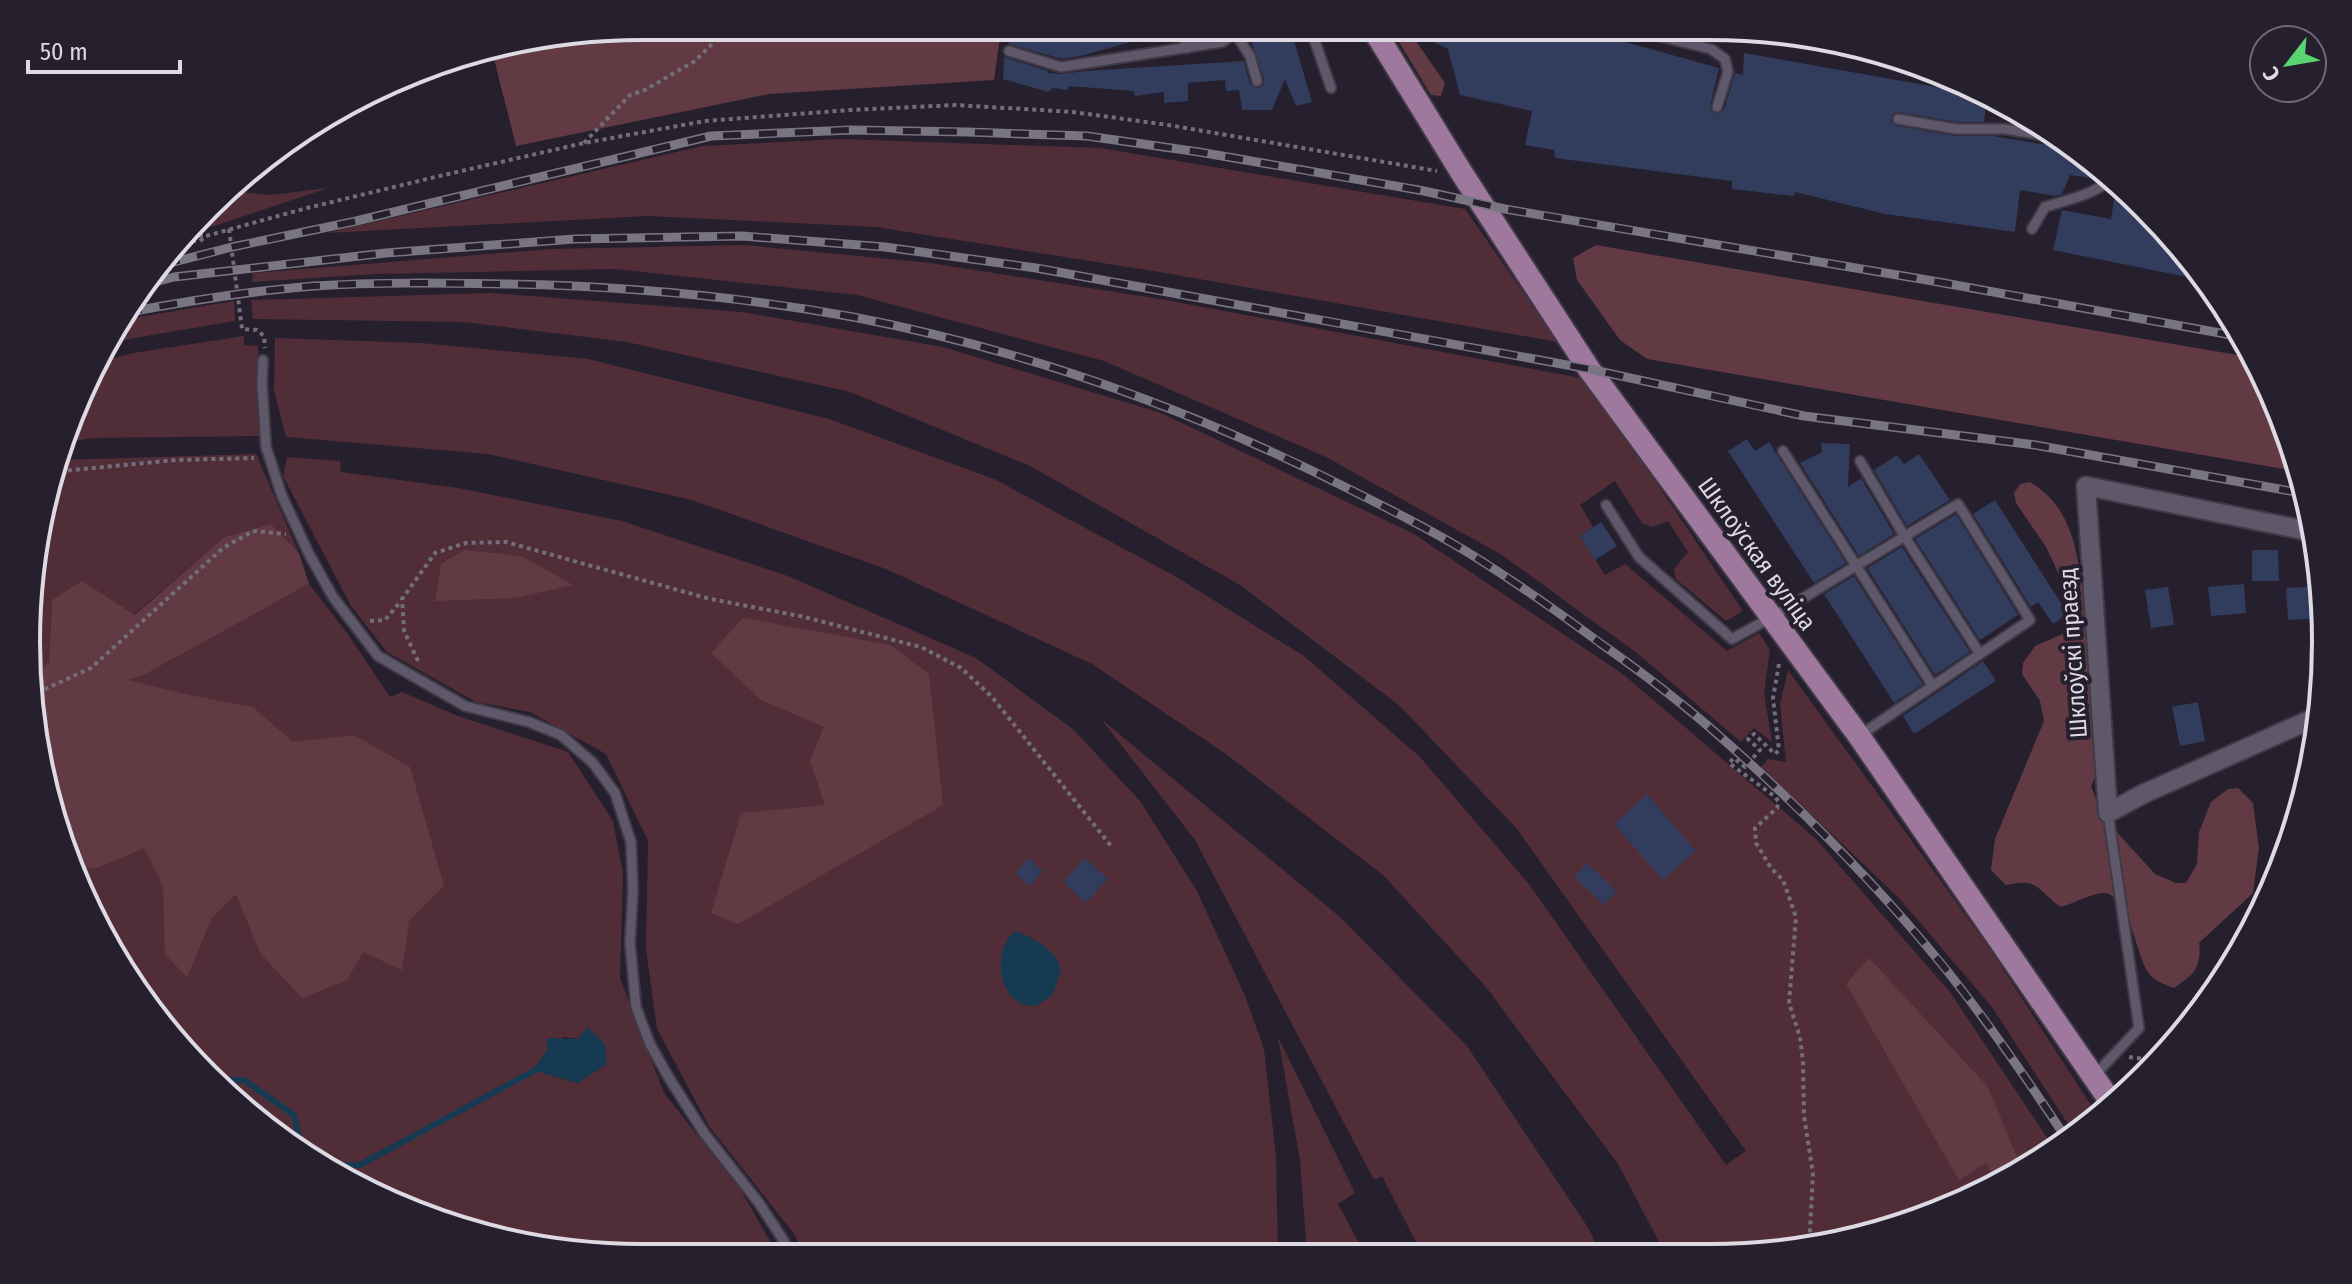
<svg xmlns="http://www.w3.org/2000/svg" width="2352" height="1284" font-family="'Fira Sans Condensed',sans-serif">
<rect width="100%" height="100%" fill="#251f2e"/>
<path fill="#512e37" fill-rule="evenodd" d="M841,139L1100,148L1465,209L1558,342L1159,272L876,227L648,216L327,233L702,146Z
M328,188L193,233L232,191L270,195Z
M745,245L930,263L1166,300L1586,379L1743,611L1726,621L1676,579L1674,569L1688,552L1668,521L1653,527L1642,523L1615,481L1580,505L1593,527L1580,536L1605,575L1625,564L1727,651L1759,633L1770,650L1764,693L1772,742L1754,728L1741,742L1638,654L1502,555L1326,457L1104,361L857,295L615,269L377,274L252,282L253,273L551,249Z
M490,293L742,312L943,347L1161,413L1414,534L1624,675L1816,839L1950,992L2056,1151L1908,1225L1790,1253H1665L1618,1164L1486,987L1383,875L1226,754L1092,664L886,569L692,500L488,454L286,437L274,391L275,338L421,343L588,359L829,419L994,479L1173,575L1304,656L1420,757L1529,884L1726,1165L1746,1151L1517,829L1400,706L1240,585L1030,466L850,392L627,342L464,322L253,319L251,300Z
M234,301L235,321L111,342L121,320Z
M244,336V345L258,346L261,436L93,438L66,442L102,361L133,353Z
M256,454L299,553L271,524L224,537L134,615L52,600L49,662L28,683L47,483L57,460Z
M287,457L340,461L341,472L458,488L622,521L788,576L976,658L1074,730L1140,801L1197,891L1245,996L1264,1049L1276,1157L1278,1254L802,1256L795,1235L709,1126L657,1029L646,949L648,841L606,754L530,712L476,702L387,652L351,606L283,476Z
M309,584L347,633L390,697L402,692L458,716L568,752L613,821L623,874L620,978L664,1093L740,1189L771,1243L770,1256L602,1257L581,1253L580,1250L572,1252L482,1237L334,1176L179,1048L73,878L33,707L144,675ZM564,1037L578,1039L607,1064L577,1083L534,1070L547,1050Z
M1788,670L1988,946L2098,1116L2075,1135L1992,1007L1898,897L1761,767L1768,759L1786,762L1780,704Z
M1101,719L1340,917L1467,1046L1587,1226L1601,1253L1422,1254L1382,1176L1374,1180L1195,840Z
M1278,1037L1355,1193L1338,1204L1365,1254H1307L1300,1160Z"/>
<path fill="#623a44" d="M642,26H998L1000,36L994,80L769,94L516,146L492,51Z
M1390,27H1406L1445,83L1441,96L1431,95Z
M1596,245L2255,358L2262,369L2301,472L1647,359L1620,340L1577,280L1573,258Z
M2030,482C2055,498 2065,514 2074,543L2103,675L2101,765L2091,786L2103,817L2155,874L2176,883H2186L2197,864L2199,832L2211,802L2228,789L2238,788L2253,803L2259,848L2253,893L2199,943C2202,968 2193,975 2174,988C2165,985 2153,980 2148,972C2136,955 2129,893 2103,893C2093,893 2072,904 2061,907C2049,901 2041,885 2027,883C2021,882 2013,884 2006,885L1991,870L1995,839L2044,721L2040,701L2022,674L2023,663L2035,646L2065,633L2070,624L2072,602L2046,547L2016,503L2014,493L2020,484Z
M271,524L299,553L309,584L144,675L128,680L189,695L253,707L293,742L354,735L410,767L444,886L409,921L402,970L363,952L347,980L302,998L260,953L236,894L212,918L187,977L165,954L163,886L144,848L97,868L70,867L28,683L49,662L52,600L82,581L135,615L224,537Z
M464,550L521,556L573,585L515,598L435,601L441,564Z
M743,618L890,645L929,674L943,805L738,924L711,913L741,813L825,805L810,761L824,727L761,700L711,653Z
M1869,958L1988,1087L2022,1169L1997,1182L1986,1163L1959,1180L1846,984Z"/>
<path fill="#163a51" d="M1015,931C1028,935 1048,946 1056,958C1059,962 1060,967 1061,971L1052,996L1035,1006C1031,1005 1026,1006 1022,1004C996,992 994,948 1015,931Z
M587,1027L605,1044L607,1064L578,1083L533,1070L547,1050V1038L578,1039Z"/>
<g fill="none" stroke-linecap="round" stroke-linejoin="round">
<path stroke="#163a51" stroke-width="6" d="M218,1080H244L294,1115L302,1149
M321,1165H360L541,1067"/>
</g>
<path fill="#323c5c" d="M1006,26L1168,27L1169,31L1081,56L1062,59L1009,44Z
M1246,27H1290L1312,102L1296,106L1285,79L1272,110H1242L1239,90L1226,91L1225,80L1188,83V101L1164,103V92L1135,96L1133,91L1069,86L1067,90L1053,88L1048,92L1003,79L1004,57L1048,71V73L1061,74L1085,71L1244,61L1250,84L1258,88L1263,86L1264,79Z
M1401,27H1566L1622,41L1719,68L1710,106L1711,111L1716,114L1724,110L1735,73L1743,75L1744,53L1987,96L1984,122H1958L1898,112L1892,115L1891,121L1897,126L1956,136H1993L2048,145L2061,152L2084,155L2105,171L2098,179L2070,175L2062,194L2056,196L2020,190L2015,232L1885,214L1795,192L1794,196L1732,189V181L1555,158L1554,150L1525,145L1532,111L1460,95L1448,49Z
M2117,180L2198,267L2207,281L2053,250L2062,210L2111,219Z
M1747,439L1755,451L1769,442L1846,563L1814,583L1728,451Z
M1821,443L1850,444L1848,487L1861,478L1894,534L1859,556L1800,463L1822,452Z
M1919,454L1950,500L1907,526L1874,470L1897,455L1904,464Z
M1995,500L2068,614L2053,624L2038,602L2031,607L1973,514Z
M1956,514L2018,615L1980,640L1915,539Z
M1601,522L1617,546L1595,560L1580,536Z
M1902,547L1970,652L1935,675L1867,568Z
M2252,550H2278L2279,581H2252Z
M1854,576L1923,684L1894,703L1824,594Z
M2244,584L2246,613L2211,616L2208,587Z
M2322,586L2324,618L2288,620L2286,588Z
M2168,587L2174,625L2151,628L2145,590Z
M1983,661L1996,681L1914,734L1903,716Z
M2198,702L2205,741L2180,746L2172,707Z
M1647,794L1696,851L1663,880L1614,824Z
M1029,858L1043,871L1030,886L1015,874Z
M1085,858L1108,879L1086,903L1063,882Z
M1587,863L1617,891L1604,905L1574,877Z"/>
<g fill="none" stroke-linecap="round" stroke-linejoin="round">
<g stroke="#403a47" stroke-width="13">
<path id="service" d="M1182,27L1187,48
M1310,27L1331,88
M1622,27L1711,49L1725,59L1728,72L1717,107
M1235,33L1250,56L1257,81
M1009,51L1061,67L1222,42L1235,33L1233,27
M1898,119L1957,129H2005L2060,138
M2032,229L2045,207C2062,201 2105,193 2111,175
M263,360L262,384L266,447L282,496L309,554L333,597L378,656L465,706L529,722L561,735L593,763L615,793L631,842L633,889L630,943L636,1007L650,1044L669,1078L704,1133L759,1203L784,1241L790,1256
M1783,451L1933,686
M1860,461L1905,537L1980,654
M1606,505L1639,557L1732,639L1772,617L1958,504L2030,620L1859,736
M2094,1076L2139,1028L2108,813"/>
</g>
<g stroke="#403a47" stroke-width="22">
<path id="minor" d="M2313,532L2086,486L2108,813L2143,794L2321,715"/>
</g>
<g stroke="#403a47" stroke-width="26">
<path id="primary" d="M1372,27L1463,175L1589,369L1859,736L2113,1105"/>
</g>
<path stroke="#736e7b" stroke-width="4" stroke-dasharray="4 4" stroke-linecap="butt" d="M584,143L630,95L645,90L695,61L712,44L723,26
M229,229L242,329L257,330L264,336L265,348
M191,235L203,236
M184,241H200L206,236L307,208L444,175L584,143L705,121L850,110L956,105L1073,112L1168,125L1437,171
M52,472L176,460L254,458
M370,621L385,620L401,601
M418,661L404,631L402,599L435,553L466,543L506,542L710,599L800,616L921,647L961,668L992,697L1111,846
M1779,664L1773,698L1779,750L1775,754L1754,734L1748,739L1760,750L1745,767L1734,758L1729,763L1774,796L1779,802L1777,808L1755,828L1756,843L1771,868L1783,880L1796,917L1789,1003L1800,1037L1803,1063L1804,1116L1813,1174L1809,1248
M30,696L91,668L223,548L253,531L286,534
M2129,1057L2159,1061"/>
<use href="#service" stroke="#5e586a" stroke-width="9"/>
<use href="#minor" stroke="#5e586a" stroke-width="18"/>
<use href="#primary" stroke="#9f789e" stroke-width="22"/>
<g stroke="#7a7582" stroke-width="9">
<path id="rail" d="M162,265L232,247L352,222L711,136L851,130L967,132L1087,136L1199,152L1424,191L1505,209L1933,281L2242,337
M144,285L174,277L386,253L575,239L742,236L885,247L1036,268L1589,369L1804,416L2035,445L2307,494
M124,313C187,301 250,291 314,286C377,282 442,283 505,284C621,286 738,296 853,317C1027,350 1193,410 1351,490C1395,512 1439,534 1480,560C1521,586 1561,614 1600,643C1637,669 1673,696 1708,726C1792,799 1873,880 1944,967C1988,1022 2029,1082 2068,1141"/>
</g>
<use href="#rail" stroke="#251f2e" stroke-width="6" stroke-dasharray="18" stroke-linecap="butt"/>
</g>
<g text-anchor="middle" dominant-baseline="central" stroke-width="8" stroke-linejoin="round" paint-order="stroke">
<g font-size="24" fill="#dddae4" stroke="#251f2e">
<text transform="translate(1757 554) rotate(54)">Шклоўская вуліца</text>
<text transform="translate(2073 653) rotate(-94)">Шклоўскі праезд</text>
</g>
</g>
<path d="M0 0H2352V1284H0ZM642 40H1710A602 602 0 0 1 2312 642V642A602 602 0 0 1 1710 1244H642A602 602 0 0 1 40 642V642A602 602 0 0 1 642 40Z" fill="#251f2e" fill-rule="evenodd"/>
<path fill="none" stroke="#dddae4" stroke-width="4" d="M642 40H1710A602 602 0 0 1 2312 642V642A602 602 0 0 1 1710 1244H642A602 602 0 0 1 40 642V642A602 602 0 0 1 642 40Z"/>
<g transform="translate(2288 64) rotate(239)"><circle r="38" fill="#251f2e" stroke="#6f6a77" stroke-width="2"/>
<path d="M0-6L14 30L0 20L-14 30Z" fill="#58d570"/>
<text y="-12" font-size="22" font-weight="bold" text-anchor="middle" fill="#dddae4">С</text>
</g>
<path d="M28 60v12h152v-12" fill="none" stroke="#dddae4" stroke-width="4"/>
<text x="40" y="60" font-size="24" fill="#dddae4" stroke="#251f2e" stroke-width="6" paint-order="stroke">50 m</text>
</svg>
